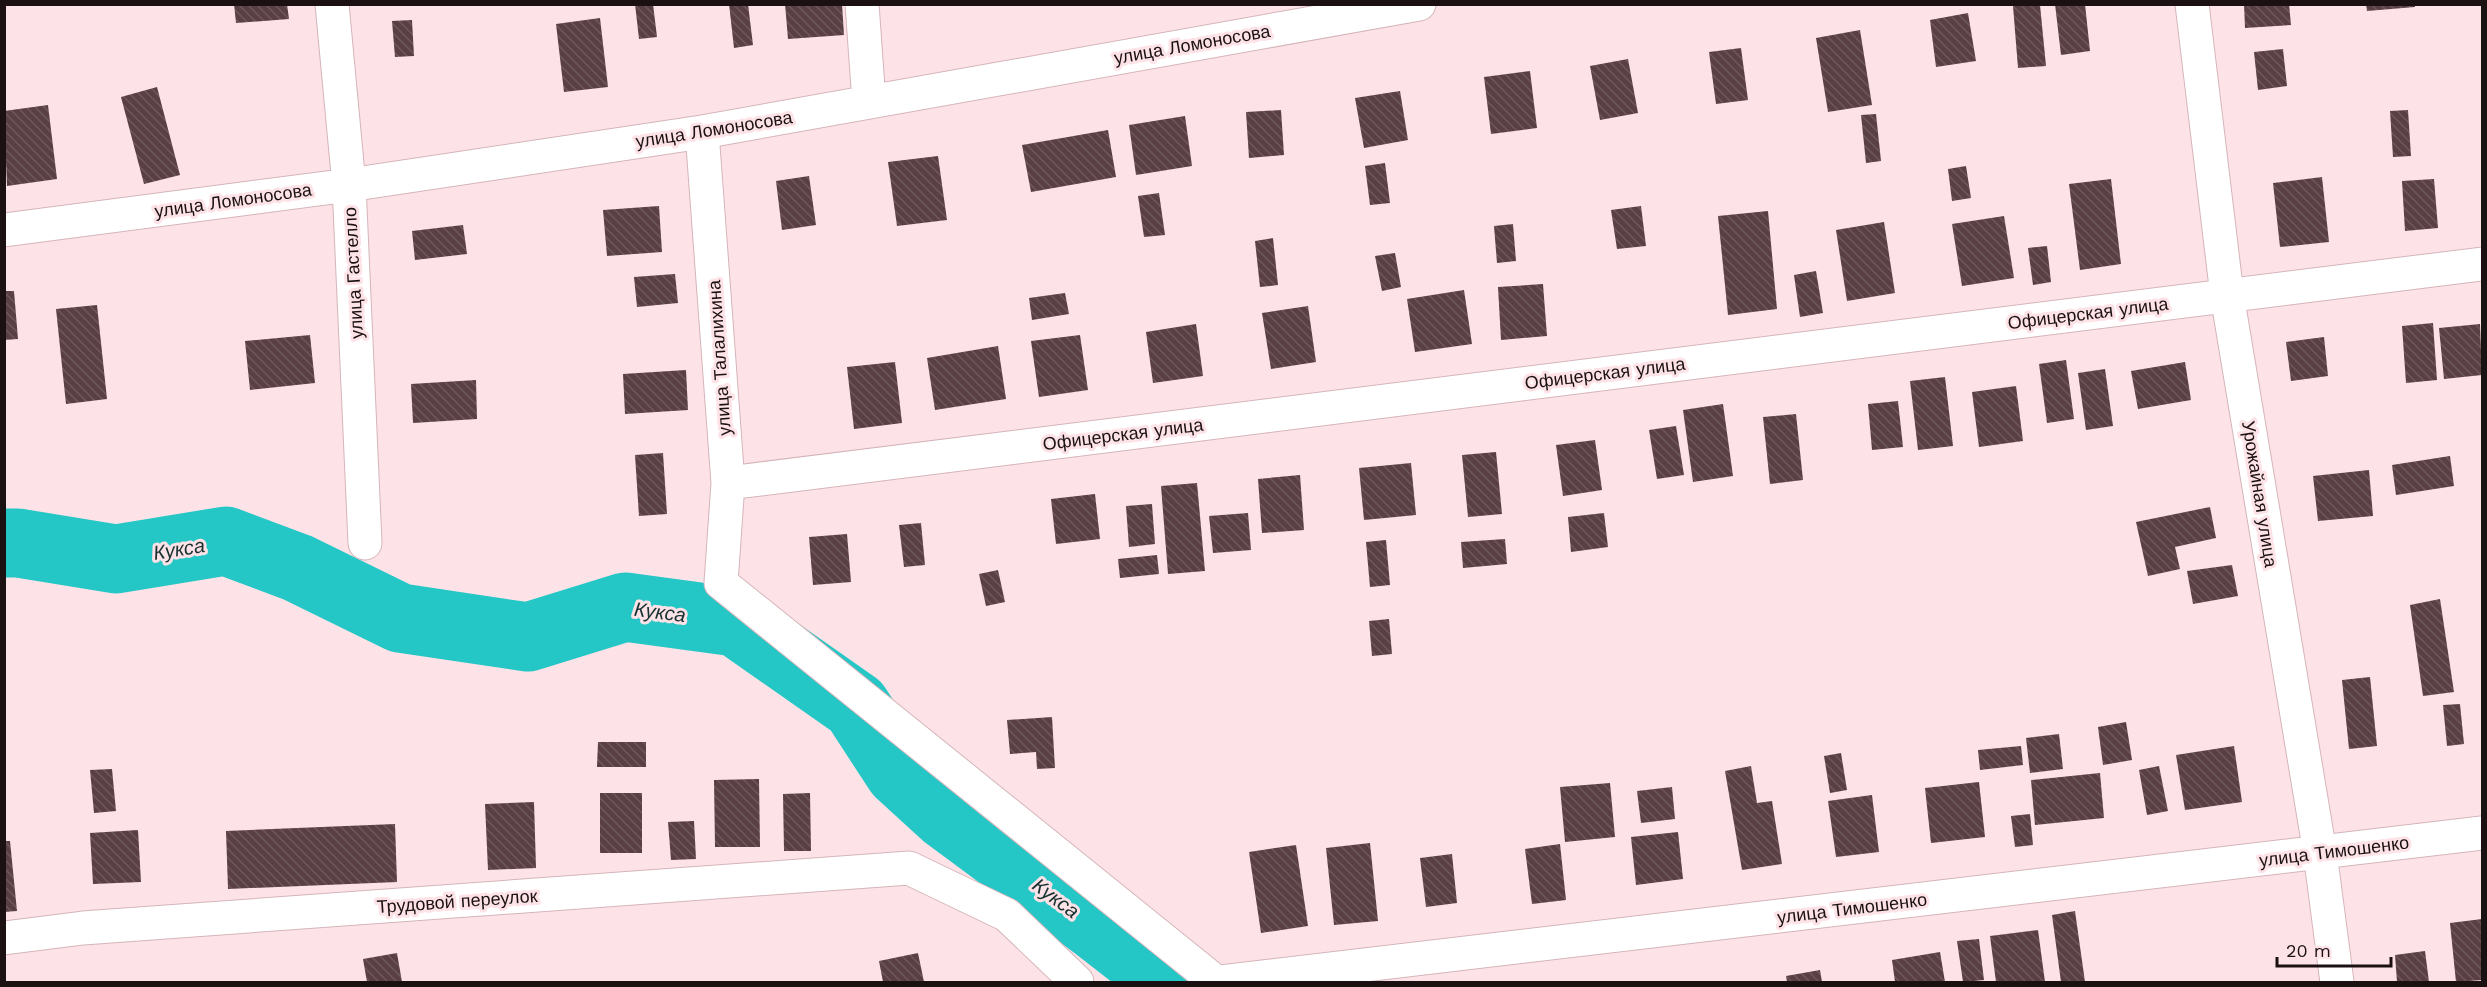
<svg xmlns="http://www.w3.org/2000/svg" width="2487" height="987" font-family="'Work Sans',sans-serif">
<defs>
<pattern id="building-back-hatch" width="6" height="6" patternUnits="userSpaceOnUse" patternTransform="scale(1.5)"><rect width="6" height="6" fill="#5a4045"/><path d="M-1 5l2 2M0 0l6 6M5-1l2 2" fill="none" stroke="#6d585c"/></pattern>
</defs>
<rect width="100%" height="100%" fill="#fde3e7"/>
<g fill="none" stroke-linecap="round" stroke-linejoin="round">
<path stroke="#24c6c6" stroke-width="69" d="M4,543H18L116,559L226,541L298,568L400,618L528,637L625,607L736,622L856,706L899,772L946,815L1096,926L1168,982"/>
</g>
<path fill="url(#building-back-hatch)" d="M234,4H287L289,19L236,23Z
M635,4H653L657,37L639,39Z
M729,4H748L753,45L734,48Z
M785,4H842L844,35L788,39Z
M2055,4H2085L2090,51L2061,55Z
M2244,4H2289L2291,25L2245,28Z
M2366,4H2415V7L2367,11Z
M2040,5L2046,66L2018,68L2013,6Z
M1968,13L1976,61L1936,67L1930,20Z
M600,18L608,87L564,92L556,24Z
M412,20L414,56L395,57L392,21Z
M1860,30L1872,105L1828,112L1816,38Z
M1741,48L1748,100L1716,104L1709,52Z
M2283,49L2287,86L2258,90L2254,52Z
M1628,59L1638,113L1600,120L1590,66Z
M1530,71L1537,128L1491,134L1484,77Z
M157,87L180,175L144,184L121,97Z
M1400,91L1408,140L1364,148L1355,98Z
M48,105L57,179L7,186L4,111Z
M1281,110L1284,155L1249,158L1246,112Z
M2408,110L2411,156L2393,157L2390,111Z
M1876,114L1881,161L1866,163L1861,115Z
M1185,116L1192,166L1136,175L1129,125Z
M1108,130L1116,177L1031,192L1022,145Z
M938,156L947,220L897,226L888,162Z
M1385,163L1390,203L1370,205L1365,166Z
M1966,166L1971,198L1952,201L1948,169Z
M809,176L816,225L782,230L776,181Z
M2322,177L2329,242L2280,247L2273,183Z
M2111,179L2121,264L2080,270L2069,184Z
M2434,179L2438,228L2405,231L2402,181Z
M1159,193L1165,235L1144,237L1138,196Z
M659,206L662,252L607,256L603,210Z
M1641,206L1646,246L1617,249L1611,210Z
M1768,211L1777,309L1728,315L1718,216Z
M2004,216L2014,278L1962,286L1952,224Z
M1884,222L1895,293L1847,301L1836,230Z
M1513,224L1516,261L1497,263L1494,226Z
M463,225L467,254L415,260L412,231Z
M1273,238L1278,285L1260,287L1255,241Z
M2047,246L2051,282L2033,285L2028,248Z
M1395,253L1401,287L1382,291L1375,256Z
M1816,271L1823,313L1800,317L1794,275Z
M675,274L678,303L637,307L634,277Z
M1543,284L1547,336L1501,340L1498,287Z
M1464,290L1472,344L1415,352L1407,299Z
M4,291H14L18,339L4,340Z
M1065,293L1069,314L1032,320L1029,298Z
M97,305L107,399L66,404L56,309Z
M1308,306L1316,362L1271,369L1262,313Z
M2433,323L2437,380L2406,383L2402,326Z
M1196,324L1203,376L1153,383L1146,332Z
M2480,324L2482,375L2444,379L2439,328Z
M310,335L315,383L250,390L245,341Z
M1080,335L1088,390L1039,397L1031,341Z
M2324,337L2328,376L2291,381L2286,342Z
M998,346L1006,399L935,410L927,358Z
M2066,360L2074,419L2047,423L2039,364Z
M895,362L902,423L854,429L847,367Z
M2185,362L2191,400L2138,409L2131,371Z
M2105,369L2113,426L2086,430L2078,373Z
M686,370L688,410L625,414L623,374Z
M1945,377L1953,446L1918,450L1910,381Z
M476,380L477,419L413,423L411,384Z
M2016,386L2023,441L1979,447L1972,392Z
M1898,401L1903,447L1872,450L1868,404Z
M1723,404L1733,476L1693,482L1683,410Z
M1796,414L1803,480L1770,484L1763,417Z
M1676,426L1684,475L1657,479L1649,430Z
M1595,440L1602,490L1563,496L1556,445Z
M1496,452L1502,514L1468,517L1462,455Z
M663,453L667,514L639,516L635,455Z
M2450,456L2454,486L2396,495L2392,465Z
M1411,463L1416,515L1364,520L1359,468Z
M2369,470L2373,516L2318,521L2313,476Z
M1300,475L1304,530L1262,533L1258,479Z
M1197,483L1205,571L1168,574L1161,486Z
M1095,494L1100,539L1056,544L1051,499Z
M1152,504L1155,544L1129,547L1126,506Z
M2210,507L2216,538L2175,547L2180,569L2148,576L2136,522Z
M1248,513L1251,550L1213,553L1209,516Z
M1604,513L1608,547L1571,552L1568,517Z
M921,523L925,565L904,567L899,525Z
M847,534L851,582L813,585L809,537Z
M1505,539L1507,564L1463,568L1461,542Z
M1386,540L1390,585L1370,587L1366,542Z
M1157,555L1159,574L1120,578L1118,559Z
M2232,565L2238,596L2193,604L2187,571Z
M998,570L1005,602L986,606L979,574Z
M2440,599L2454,692L2423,696L2410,605Z
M1389,619L1392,654L1372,656L1369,621Z
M2370,677L2377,746L2349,749L2342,680Z
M2460,704L2464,744L2447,746L2443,705Z
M1052,717L1055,768L1037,769L1036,752L1010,754L1007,720Z
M2126,722L2132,760L2103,765L2098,727Z
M2059,734L2063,769L2030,773L2026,738Z
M598,742H646V767H597Z
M2021,746L2023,765L1980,770L1978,750Z
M2234,746L2242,802L2185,810L2176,755Z
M1841,753L1847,790L1830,793L1824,756Z
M1751,766L1757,803L1772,801L1782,864L1742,870L1725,771Z
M2159,766L2168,811L2147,815L2139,770Z
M112,769L116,811L94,813L90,770Z
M2100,773L2104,818L2035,825L2031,780Z
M759,779L760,847H715L714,780Z
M1979,782L1985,837L1931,843L1925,788Z
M1610,783L1615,837L1565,842L1560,787Z
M1672,787L1675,819L1641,823L1637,791Z
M600,793H642V853H600Z
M810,793L811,851H784L783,794Z
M1872,795L1879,852L1836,857L1828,801Z
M534,802L536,868L488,870L485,804Z
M2030,814L2033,845L2015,847L2011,816Z
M694,821L696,859L671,860L668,822Z
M395,824L397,882L228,889L226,831Z
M138,830L141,882L93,884L90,833Z
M1678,832L1683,879L1636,885L1631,837Z
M4,841H10L17,911L4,912Z
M1370,843L1378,921L1334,925L1326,848Z
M1560,844L1566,900L1532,904L1525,849Z
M1296,845L1308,926L1261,933L1249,852Z
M1452,854L1457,903L1426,907L1420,858Z
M2075,911L2085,982H2061L2052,915Z
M2482,919V980L2456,982L2450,923Z
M2038,930L2045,982H1996L1990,936Z
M1979,939L1984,980L1963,982L1957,941Z
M2425,951L2429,982H2397L2395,955Z
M1940,952L1945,982H1895L1892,960Z
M397,953L402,982H367L363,959Z
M918,953L924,982H883L879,961Z
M1820,970L1822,982H1787L1786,976Z"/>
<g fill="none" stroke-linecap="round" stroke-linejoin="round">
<g stroke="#d4b5ba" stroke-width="35">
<path id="minor" d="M332,4L349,185L365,543
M862,4L869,102
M2192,4L2227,295L2320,853L2337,982
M702,132L728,483L721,583L1216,982
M4,230L349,185L702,132L1419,4
M728,483L2482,264
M4,938L83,928L909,868L1007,915L1077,982
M1221,982L2482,833"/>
</g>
<use href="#minor" stroke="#fff" stroke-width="33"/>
</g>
<g text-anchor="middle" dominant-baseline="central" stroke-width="6" stroke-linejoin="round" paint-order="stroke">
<g font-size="18" fill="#1b1113" stroke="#fde3e7">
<text transform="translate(1192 44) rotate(-10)">улица Ломоносова</text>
<text transform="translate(714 129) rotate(-9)">улица Ломоносова</text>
<text transform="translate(233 200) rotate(-8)">улица Ломоносова</text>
<text transform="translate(353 273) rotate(-93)">улица Гастелло</text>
<text transform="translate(2088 313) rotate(-7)">Офицерская улица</text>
<text transform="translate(719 358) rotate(-94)">улица Талалихина</text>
<text transform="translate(1605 373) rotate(-7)">Офицерская улица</text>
<text transform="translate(1123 434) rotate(-7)">Офицерская улица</text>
<text transform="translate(2260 494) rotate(81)">Урожайная улица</text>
<text transform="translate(2334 851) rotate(-7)">улица Тимошенко</text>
<text transform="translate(457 901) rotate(-4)">Трудовой переулок</text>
<text transform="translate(1852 908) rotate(-7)">улица Тимошенко</text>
</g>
<g font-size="20" font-style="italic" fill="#183131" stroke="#fde3e7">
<text transform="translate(179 549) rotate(-9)">Кукса</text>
<text transform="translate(660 612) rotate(7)">Кукса</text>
<text transform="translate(1056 898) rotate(37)">Кукса</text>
</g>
</g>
<rect width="2487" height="987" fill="none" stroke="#1b1113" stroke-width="12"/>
<path d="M2277 957v9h114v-9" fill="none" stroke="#1b1113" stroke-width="3"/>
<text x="2286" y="957" font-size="18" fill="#1b1113" stroke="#fde3e7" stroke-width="4.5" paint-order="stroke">20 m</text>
</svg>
